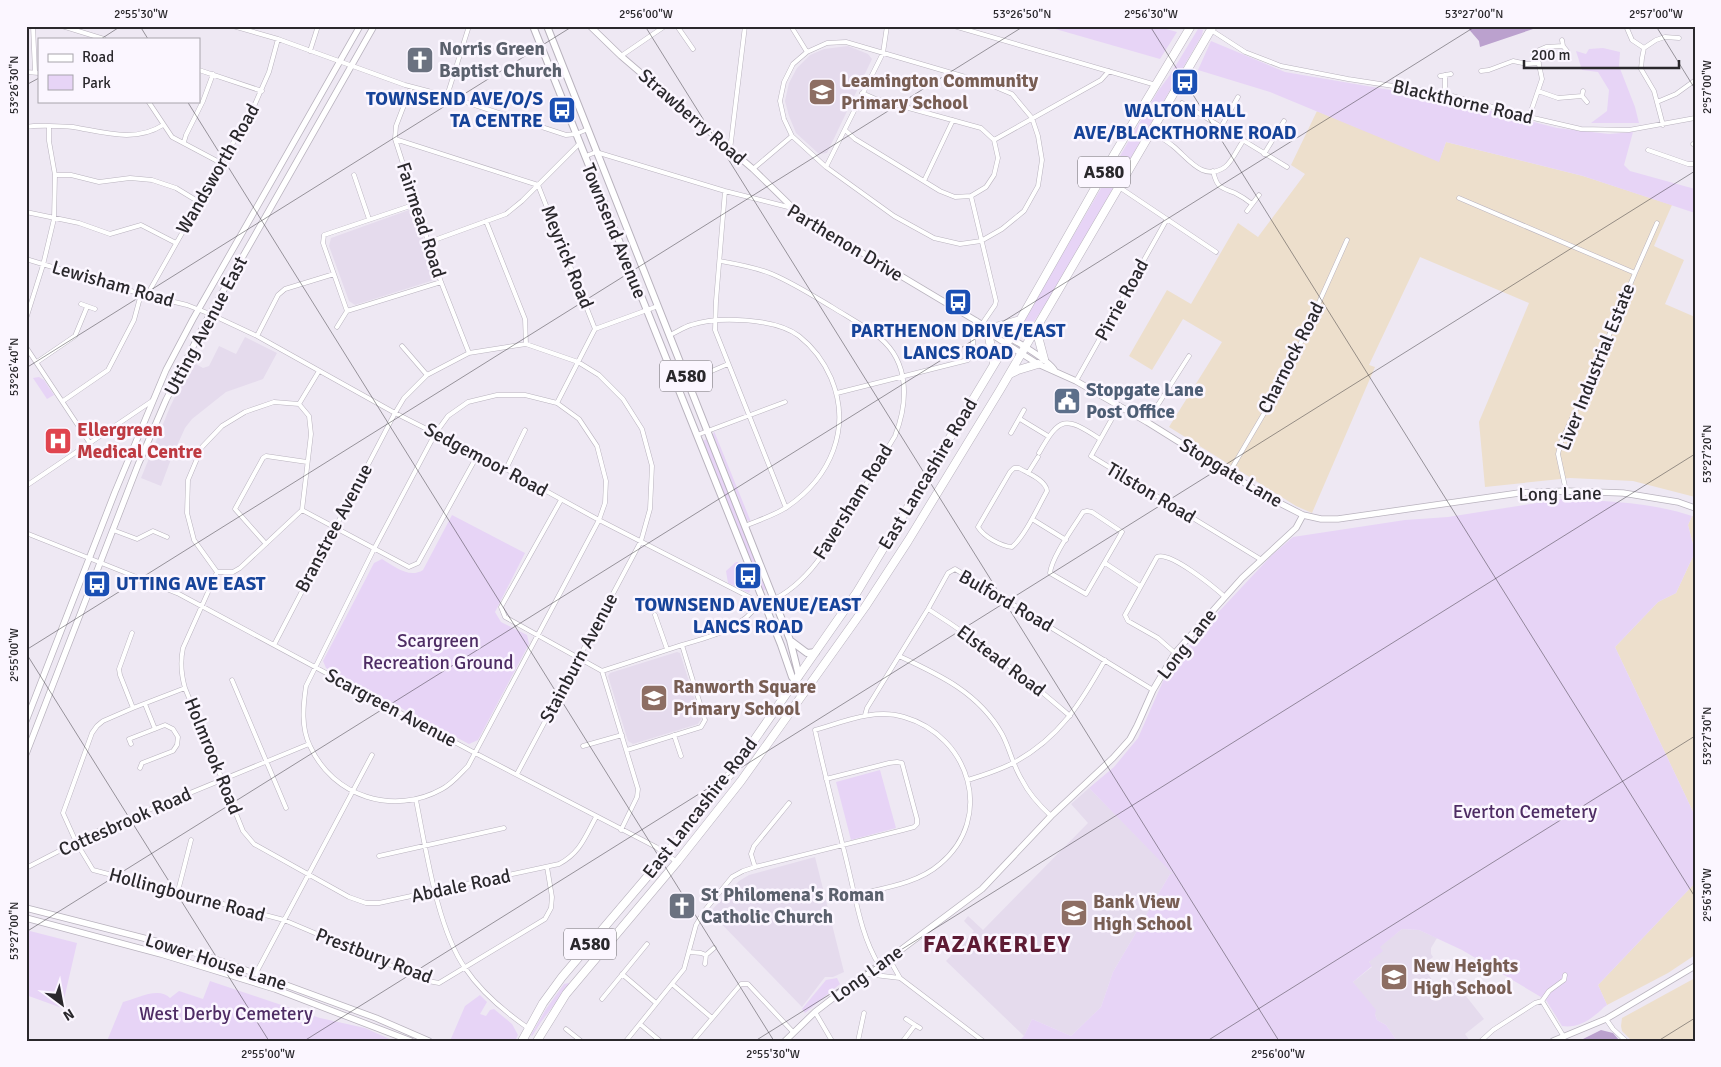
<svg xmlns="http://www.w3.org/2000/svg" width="1721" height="1067" font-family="Signika,sans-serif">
<rect width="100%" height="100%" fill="#eee8f3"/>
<path fill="#eddfcc" d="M1317,111L1439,161L1446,142L1583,176L1672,205L1654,246L1684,260L1665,304L1695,317V497L1633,481L1570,478L1485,487L1479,422L1529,303L1420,257L1369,365L1375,367L1312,513L1296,506L1169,427L1222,342L1183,319L1152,370L1129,356L1167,290L1191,304L1238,223L1258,237L1305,174L1291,165Z
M1692,516L1695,517V552L1688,525Z
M1695,552V816L1615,647L1658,602L1676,593Z
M1695,883V955L1668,973L1607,1005L1598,985Z
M1695,978V1041H1632L1622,1031L1621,1026L1622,1018Z"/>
<path fill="#e5dbed" d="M848,46L868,54L872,59L827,153L819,154L796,133L789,116L785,101L789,83L797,68L810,55L824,49Z
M409,210L415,213L436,277L434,280L355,305L349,301L329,246L331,238Z
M245,337L277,353L263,379L226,392L192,419L185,428L171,459L161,486L141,478L170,407L192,362L203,368L209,366L219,346L236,354Z
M677,652L680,653L701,719L698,724L633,744L628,741L608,676L610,673Z
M1089,788L1174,874H1170L1113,972L1101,1007L1071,1036L1032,1019L1024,1036L946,961L974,931L964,921L968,916L983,930L1088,823L1071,804Z
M815,857L844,972L833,977H825L802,1007L710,912L739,881L749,875Z
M1402,929L1419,930L1437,938L1431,948V954L1433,957L1422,966L1436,985L1440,981L1451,980L1455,982L1484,1019L1465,1034L1470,1041H1397L1386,1025L1377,1020L1375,1014L1353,982L1372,967L1369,963L1379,947Z"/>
<path fill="#e7d4f6" d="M1045,26H1156L1177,32L1160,59Z
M1198,29L1203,30L1202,35L1049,299L1025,335L1018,330L1158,91L1170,75Z
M1211,41L1285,72L1443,99L1557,128L1609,134L1633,132L1624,165L1630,171L1695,189V213L1583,176L1446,142L1439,162L1270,92L1198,70Z
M1603,48L1620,52L1619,66L1635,107L1639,123H1591L1607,111L1609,90L1598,72L1582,70L1576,51L1586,54L1589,49Z
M39,377L44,380L54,395L47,399L33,378Z
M714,431L751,522L747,520L713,435Z
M707,439L767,589L762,591L702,441Z
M1562,499C1605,501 1651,502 1692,516L1688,525L1695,552L1676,593L1658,602L1615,647L1695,816V883L1598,985L1607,1005C1601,1009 1600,1012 1595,1015C1586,1023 1574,1028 1562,1026L1546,1000L1462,950L1419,930L1402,929L1380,947L1383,951L1369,962L1372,966L1353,982L1376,1010L1375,1014L1377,1020L1386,1025L1397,1041H1019L1024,1036L1032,1019L1071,1036L1101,1007L1113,972L1170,874H1173L1089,788L1114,767L1138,738L1167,672L1211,620L1271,556L1293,537L1405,520L1448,517Z
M452,515L525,553L495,612L501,622L527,635L529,644L478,740L469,744L326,668L323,661L374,563L382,559C394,566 409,579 423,570Z
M736,562H738L750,591L749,593L728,583L726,571Z
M880,770L896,828L851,840L836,782Z
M26,930L77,943L62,1008L26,995Z
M837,978L840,984L805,1013L802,1009L826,980Z
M210,981L320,1018L365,1028L394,1041H107L123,1002C136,999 159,986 170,998L179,991L203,999Z
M569,983L570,984L541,1022L532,1036L531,1035L546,1009L564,984Z
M480,995L487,1002L480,1014L486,1016L490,1010L494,1009L512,1024L518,1035L515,1041H450L465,1006Z"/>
<path fill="#bba1ce" d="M1466,26H1481L1488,29L1501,26H1542L1480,47L1479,41Z
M1601,1030L1613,1033L1620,1041H1579Z"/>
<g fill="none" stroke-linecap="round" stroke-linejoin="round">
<g stroke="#b9b3be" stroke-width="5">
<path id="street" d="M33,26L35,72
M62,26L104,39
M233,26L278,39L405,85L447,96L566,135L576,134L588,129
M677,26L693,49
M791,26L807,52
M954,26L1156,85
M1207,26L1211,30L1245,52L1281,66L1348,79L1445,94L1529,117L1581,129L1629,130L1695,118
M1626,26L1632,40L1644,48
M1562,40L1563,46L1567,51
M846,42L986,83L1012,94L1032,118L1038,136L1042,160L1038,186L1024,211L1002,229L981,241L960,244L934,238L894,216L826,167L792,136L784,119L780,101L784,82L793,64L807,52L827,43Z
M310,51L318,26
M621,56L665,26
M199,70L262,91
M1481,71L1489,70L1513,61L1527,64L1539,63
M26,72L39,73
M1440,76L1451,74
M411,87L396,126L395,139L441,282L469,353
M1538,91L1558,98L1582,96
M1583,91L1582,96L1587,102
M1445,94V75
M447,96L469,26
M148,101L172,137L221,163
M1657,102L1676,94L1694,81
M1182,103L1287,167
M1529,117L1542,79L1537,55L1539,50L1546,47L1563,46
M1663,125L1654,91L1641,69L1642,58L1644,48L1656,40L1665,37L1679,38
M26,127C36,125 63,126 73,127C103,132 135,143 163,125
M1221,127L1238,97
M845,130L855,139L940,191L955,197L971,196L986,187L994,175L998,158L994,140L981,128L876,99L862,93
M1151,131C1158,136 1167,141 1173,146C1189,159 1203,182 1225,167C1232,162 1238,148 1243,141
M395,139L538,185L595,329
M994,140L1101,80L1109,71
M184,142L186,135L203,101L213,74
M1693,144H1695
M730,150L745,26
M1648,150L1688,164H1695
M1264,154L1284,121
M586,156L596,152L725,191L792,208
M826,167L883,53L887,26
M753,169L792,136
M1213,171C1217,188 1220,187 1235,193C1241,196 1247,200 1252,204
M55,175H71L99,182L130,178L152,180L176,188L199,202
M354,175L369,219
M924,181L953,120
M1119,187L1216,252
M725,191L716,301L715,330L786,508
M971,196L996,301L995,305L982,324
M1459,198L1635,273L1597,364L1561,442L1558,454L1566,491
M1247,211L1259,195
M26,212L79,223L110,234L141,225L176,243
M486,221L525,319L526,344
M429,242L506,214L522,201L579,144
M26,259L141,294L187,305L210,314L257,336L395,413L506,469L599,520L763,604C807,589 831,542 854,505C867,482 881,459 895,436C908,403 910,363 880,338C865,326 848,317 832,307C812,295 793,283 772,274C755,267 737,264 720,261
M1635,273L1657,223
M149,295L151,288L255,104L269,72L278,39
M81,304L95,309
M347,311L441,282
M26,319L43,265L54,219L55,175L49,141V127
M337,327L347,311L323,243L324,235L416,204
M670,335C677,332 684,327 691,325C718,316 775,318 799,336C813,347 824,362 831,378C852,428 831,477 787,507C775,515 759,520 745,526
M257,336L278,295L285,289L334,274
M402,346L427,375
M26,347L89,442
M37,362L75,336L87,307
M707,373L728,364
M1076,381L1167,219
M837,393L968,360L973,354V327L976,320
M497,395H525L557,403L579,419L597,446L606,481L605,503L599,520L468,766C460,774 452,784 442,789C394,816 333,797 310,746C301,728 303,706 306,686L374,549L435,434L448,416L468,402Z
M63,401L108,370L134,320L141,294
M557,403L595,329L658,306
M1119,406L1091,456L1260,559
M1020,419L1048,436
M1147,422L1189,356
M1011,433L1024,410
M697,435L785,402
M1039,453C1060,416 1065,416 1100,439
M1014,468H1019C1027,473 1046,480 1047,491C1038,507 1025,536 1012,547C1001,546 984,537 978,527L1010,472Z
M506,469L525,430
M1028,473L1038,457
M1229,473L1286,376L1347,240
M26,486L152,401
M561,500L501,607L505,617L602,671
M302,510L409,567L418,563L477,456
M1087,511L1092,512L1122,532L1086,594L1050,573C1052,556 1074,527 1083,512Z
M1032,519L1066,540
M113,530L137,539L153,531L167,537
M26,533L179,594L475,753L656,847L677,862
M266,544L235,509L263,458L266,456L307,462
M1105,563L1140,586
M217,572L183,648C180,662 181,674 185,688L243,831L254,844L349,897L366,903H379L559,864C580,853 585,837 596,817
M217,572H233L240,568L302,510L311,434L309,416L299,404L319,371
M217,572L194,540L187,513L188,480L202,447L222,426L245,412L274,402L299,404
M928,609C979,641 1025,677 1070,716
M655,615L667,649
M132,633L119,669L120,675L133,708
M274,645L395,413L404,398L427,375L469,353L526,344L578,362L599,375L623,399L642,429L652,466L650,509L641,541L517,774
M682,645C712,636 741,630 760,602
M1175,653L1158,638L1128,621L1125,615L1157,557C1170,551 1214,587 1225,597
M899,656C940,675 979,693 1002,734C1010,749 1013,766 1022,780C1029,794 1039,805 1051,816
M232,680L286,808
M185,688L133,708L103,721L97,726L92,733L63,813L76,842L93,870L284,920L428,981L439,983L545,919L551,908L552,897L547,867
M697,693L730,683
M145,704L155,729
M865,715L867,708L928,609L948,573L955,569L1153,690
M674,735L681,756
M131,744L129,739L165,725L173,729L178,737L177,745L173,751L142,763L140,768
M583,746L622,735
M968,780C984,775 1000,770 1015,762C1059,738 1081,703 1105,660
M416,800C426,849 437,928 465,968C481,992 505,1012 528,1028
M621,830L637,797L638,789L602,671L682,645L705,720L701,727L627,750
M379,856L504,828
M755,867L751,854L754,846L789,803
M26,868L100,830L309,744
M178,891L191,840
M855,895C883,888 917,884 940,864C995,818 970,736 904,717C875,708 843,722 815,730C825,776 837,821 848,867C856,899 861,936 879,965
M690,952L701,953L706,955
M705,964L706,955L714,948
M256,973L372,755
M622,974L656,1003
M866,974L900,978L892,964L894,955
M900,978L983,1041
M672,984L712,1018
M602,999L647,944
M1542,1001L1549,991L1564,980L1565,975
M815,1012L832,1041
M906,1019L915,1025
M1606,1019L1613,1029L1626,1041
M640,1024L660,1041
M566,1029L581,1041
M626,1041L684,969L696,925L705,910L732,877L743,871L755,867L903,830L914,827L917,824V819L902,763L897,762L889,763L826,779
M693,1041L741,984H748L793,1032
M858,1041L864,1013
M903,1041L915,1025L920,1028
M1481,1041L1493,1030L1535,1003L1542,1001L1564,1037"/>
</g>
<g stroke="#b9b3be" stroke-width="7">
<path id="secondary" d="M590,26L621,56L753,169L794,209L819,227L983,325C997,329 1049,359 1055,371
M983,325L988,332L1038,364L1076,381L1147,422L1264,495L1303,515L1321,519H1338L1519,493L1566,491L1623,493L1678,502L1695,508
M26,721L115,492L166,370L193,319L360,26
M26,754L138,465L166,400L205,323L374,26
M26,908L163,943L221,961L376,1018L429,1041
M26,918L161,954L275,989L411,1041
M785,1041L815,1012L846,988L894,955L982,889L1051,816L1113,758L1130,739L1137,726L1153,690L1175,653L1242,578L1296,528L1303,515
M1553,1041L1606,1019L1695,966"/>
</g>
<g stroke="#b9b3be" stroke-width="8">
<path id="primary" d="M533,26L781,645L792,677L796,682
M547,26L790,640L799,676
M791,641L807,653L816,652"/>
</g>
<g stroke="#b9b3be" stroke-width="9">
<path id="highway" d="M992,328L1020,320
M1036,329L1044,359
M988,332L994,363
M1012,373L1018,370L1038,364
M522,1041L543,1003L562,977L658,864L732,772L857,592L1010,338L1115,153L1191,26
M537,1041L566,994L677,862L741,781L865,607L908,541L1000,390L1213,26"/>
</g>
<use href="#street" stroke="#fff" stroke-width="4"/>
<use href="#secondary" stroke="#fff" stroke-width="5.5"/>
<use href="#primary" stroke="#fff" stroke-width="6"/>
<use href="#highway" stroke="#fff" stroke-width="8"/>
</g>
<path fill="none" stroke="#2a282c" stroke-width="1" stroke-opacity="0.45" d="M140,26L148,39M645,26L1279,1041M1150,26L1695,897M1656,26L1695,89M101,39L121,26M26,85L39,78M187,101L774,1041M26,368L573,26M26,650L1024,26M26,653L269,1041M26,932L1476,26M304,1041L1695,171M755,1041L1695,454M1207,1041L1695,736M1658,1041L1695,1018"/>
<defs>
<g id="church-square" transform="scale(1.4375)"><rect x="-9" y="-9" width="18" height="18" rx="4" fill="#6b7280" stroke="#fbf6ff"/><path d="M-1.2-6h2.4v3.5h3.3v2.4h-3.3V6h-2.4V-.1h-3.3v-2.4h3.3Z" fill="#fff"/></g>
<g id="bus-square" transform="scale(1.4375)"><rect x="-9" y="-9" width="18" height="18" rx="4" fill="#1a4fb4" stroke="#fbf6ff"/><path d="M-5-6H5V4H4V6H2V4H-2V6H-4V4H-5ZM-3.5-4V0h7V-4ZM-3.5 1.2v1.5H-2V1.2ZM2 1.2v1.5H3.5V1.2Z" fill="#fff"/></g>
<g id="school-square" transform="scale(1.4375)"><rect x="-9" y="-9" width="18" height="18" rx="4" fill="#8d6e63" stroke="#fbf6ff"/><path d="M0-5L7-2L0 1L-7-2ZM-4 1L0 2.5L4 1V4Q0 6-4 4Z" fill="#fff"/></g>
<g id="civic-square" transform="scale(1.4375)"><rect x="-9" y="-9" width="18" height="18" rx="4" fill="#5c6f8a" stroke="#fbf6ff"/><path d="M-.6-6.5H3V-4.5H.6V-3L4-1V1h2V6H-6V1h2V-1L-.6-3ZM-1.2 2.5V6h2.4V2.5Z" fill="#fff"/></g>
<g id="hospital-square" transform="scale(1.4375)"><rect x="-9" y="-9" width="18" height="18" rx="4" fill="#e0444e" stroke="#fbf6ff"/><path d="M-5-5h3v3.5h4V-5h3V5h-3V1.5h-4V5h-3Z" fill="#fff"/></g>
</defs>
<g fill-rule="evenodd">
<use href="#church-square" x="420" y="60"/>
<use href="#bus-square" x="1185" y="82"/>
<use href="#school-square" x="822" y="92"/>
<use href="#bus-square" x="562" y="110"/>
<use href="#bus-square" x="958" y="302"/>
<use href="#civic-square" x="1067" y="401"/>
<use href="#hospital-square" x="58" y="441"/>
<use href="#bus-square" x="748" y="576"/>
<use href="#bus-square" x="97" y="584"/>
<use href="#school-square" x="654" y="698"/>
<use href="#church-square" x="682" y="906"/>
<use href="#school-square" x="1074" y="913"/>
<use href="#school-square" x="1394" y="977"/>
</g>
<g text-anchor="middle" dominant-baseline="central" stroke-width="5" stroke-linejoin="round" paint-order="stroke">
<g fill="#fbf6ff" stroke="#69666b" stroke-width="1">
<rect x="1078" y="156.5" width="52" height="31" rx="4"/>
<rect x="660" y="360.5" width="52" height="31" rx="4"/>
<rect x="564" y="928.5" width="52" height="31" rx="4"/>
</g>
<g font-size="18" font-weight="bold" fill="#2a282c">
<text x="1104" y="172">A580</text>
<text x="686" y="376">A580</text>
<text x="590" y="944">A580</text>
</g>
<g font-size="19" font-weight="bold" fill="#5b616d" stroke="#fbf6ff" text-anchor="start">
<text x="439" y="49">Norris Green<tspan x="439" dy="22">Baptist Church</tspan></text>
<text x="701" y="895">St Philomena's Roman<tspan x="701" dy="22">Catholic Church</tspan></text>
</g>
<g font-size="19" font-weight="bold" fill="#785e54" stroke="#fbf6ff" text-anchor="start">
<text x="841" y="81">Leamington Community<tspan x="841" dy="22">Primary School</tspan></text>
<text x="673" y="687">Ranworth Square<tspan x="673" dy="22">Primary School</tspan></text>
<text x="1093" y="902">Bank View<tspan x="1093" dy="22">High School</tspan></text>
<text x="1413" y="966">New Heights<tspan x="1413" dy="22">High School</tspan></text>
</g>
<g font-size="19" font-weight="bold" fill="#164399" stroke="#fbf6ff">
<text x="543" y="99" text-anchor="end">TOWNSEND AVE/O/S<tspan x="543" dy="22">TA CENTRE</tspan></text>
<text x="1185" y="111">WALTON HALL<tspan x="1185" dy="22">AVE/BLACKTHORNE ROAD</tspan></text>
<text x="958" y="331">PARTHENON DRIVE/EAST<tspan x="958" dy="22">LANCS ROAD</tspan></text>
<text x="116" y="584" text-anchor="start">UTTING AVE EAST</text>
<text x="748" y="605">TOWNSEND AVENUE/EAST<tspan x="748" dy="22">LANCS ROAD</tspan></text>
</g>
<g font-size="19" fill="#2a282c" stroke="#fbf6ff">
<text transform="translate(1463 102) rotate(13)">Blackthorne Road</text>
<text transform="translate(692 117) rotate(41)">Strawberry Road</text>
<text transform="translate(218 169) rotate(-60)">Wandsworth Road</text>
<text transform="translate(421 220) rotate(72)">Fairmead Road</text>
<text transform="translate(614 231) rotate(68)">Townsend Avenue</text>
<text transform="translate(845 243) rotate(31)">Parthenon Drive</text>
<text transform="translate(567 257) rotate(68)">Meyrick Road</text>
<text transform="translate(113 284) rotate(16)">Lewisham Road</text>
<text transform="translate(1122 300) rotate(-61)">Pirrie Road</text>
<text transform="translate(206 326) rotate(-62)">Utting Avenue East</text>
<text transform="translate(1291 358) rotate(-63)">Charnock Road</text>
<text transform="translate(1596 367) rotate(-68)">Liver Industrial Estate</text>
<text transform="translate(486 460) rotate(28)">Sedgemoor Road</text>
<text transform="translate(1231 473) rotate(31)">Stopgate Lane</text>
<text transform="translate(928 474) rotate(-59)">East Lancashire Road</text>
<text transform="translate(1151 493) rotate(31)">Tilston Road</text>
<text transform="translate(1560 494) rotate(-1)">Long Lane</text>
<text transform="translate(853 502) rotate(-58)">Faversham Road</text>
<text transform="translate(334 528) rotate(-62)">Branstree Avenue</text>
<text transform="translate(1006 601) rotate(30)">Bulford Road</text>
<text transform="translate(1187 644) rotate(-52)">Long Lane</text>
<text transform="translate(579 658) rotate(-62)">Stainburn Avenue</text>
<text transform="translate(1001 661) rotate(37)">Elstead Road</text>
<text transform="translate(391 708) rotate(28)">Scargreen Avenue</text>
<text transform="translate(213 756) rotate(68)">Holmrook Road</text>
<text transform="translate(700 808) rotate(-52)">East Lancashire Road</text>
<text transform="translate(125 822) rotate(-24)">Cottesbrook Road</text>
<text transform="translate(461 886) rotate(-12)">Abdale Road</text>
<text transform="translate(187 895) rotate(15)">Hollingbourne Road</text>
<text transform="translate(374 956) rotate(21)">Prestbury Road</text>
<text transform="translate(216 962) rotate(18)">Lower House Lane</text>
<text transform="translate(867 974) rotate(-36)">Long Lane</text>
</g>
<g font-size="19" font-weight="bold" fill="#4e5e75" stroke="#fbf6ff" text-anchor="start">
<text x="1086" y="390">Stopgate Lane<tspan x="1086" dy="22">Post Office</tspan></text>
</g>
<g font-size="19" font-weight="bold" fill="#be3a42" stroke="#fbf6ff" text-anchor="start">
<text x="77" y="430">Ellergreen<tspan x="77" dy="22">Medical Centre</tspan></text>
</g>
<g font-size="19" fill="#4e2c64" stroke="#fbf6ff">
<text x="438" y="641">Scargreen<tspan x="438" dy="22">Recreation Ground</tspan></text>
<text x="1525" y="812">Everton Cemetery</text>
<text x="226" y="1014">West Derby Cemetery</text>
</g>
<g font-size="24" font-weight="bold" letter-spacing="1" fill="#5e1b34" stroke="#fbf6ff">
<text x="997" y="944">FAZAKERLEY</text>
</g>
</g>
<rect width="1721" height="1067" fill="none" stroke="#fbf6ff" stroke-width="55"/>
<rect x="38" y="38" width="162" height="65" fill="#fbf6ff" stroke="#a7a4ab"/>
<rect x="48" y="54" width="25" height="8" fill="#ffffff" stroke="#a7a4ab"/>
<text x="82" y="62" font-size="15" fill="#2a282c">Road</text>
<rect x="48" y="75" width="25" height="15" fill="#e7d4f6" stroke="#a7a4ab"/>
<text x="82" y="88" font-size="15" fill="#2a282c">Park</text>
<g transform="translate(62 1004) rotate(148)" stroke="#fbf6ff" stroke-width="4" paint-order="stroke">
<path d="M0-4L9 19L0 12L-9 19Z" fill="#2a282c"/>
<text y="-8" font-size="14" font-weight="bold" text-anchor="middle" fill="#2a282c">N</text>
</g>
<path d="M1524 60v8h155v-8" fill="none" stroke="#2a282c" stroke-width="2.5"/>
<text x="1531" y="60" font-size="15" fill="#2a282c" stroke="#fbf6ff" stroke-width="4" paint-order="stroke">200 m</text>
<rect x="28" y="28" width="1666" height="1012" fill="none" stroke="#2a282c" stroke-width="2"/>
<g font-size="12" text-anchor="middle" fill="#2a282c">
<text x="141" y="18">2°55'30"W</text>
<text x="646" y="18">2°56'00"W</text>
<text x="1022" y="18">53°26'50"N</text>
<text x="1151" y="18">2°56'30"W</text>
<text x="1474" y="18">53°27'00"N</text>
<text x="1656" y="18">2°57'00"W</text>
<text transform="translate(14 85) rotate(-90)" y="4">53°26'30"N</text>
<text transform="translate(1707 87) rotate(-90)" y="4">2°57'00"W</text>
<text transform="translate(14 367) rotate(-90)" y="4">53°26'40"N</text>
<text transform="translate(1707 454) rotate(-90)" y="4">53°27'20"N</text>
<text transform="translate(14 655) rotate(-90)" y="4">2°55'00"W</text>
<text transform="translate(1707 736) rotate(-90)" y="4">53°27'30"N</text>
<text transform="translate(1707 895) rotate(-90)" y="4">2°56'30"W</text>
<text transform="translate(14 931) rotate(-90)" y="4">53°27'00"N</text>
<text x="268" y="1058">2°55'00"W</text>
<text x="773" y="1058">2°55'30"W</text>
<text x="1278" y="1058">2°56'00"W</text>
</g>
</svg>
